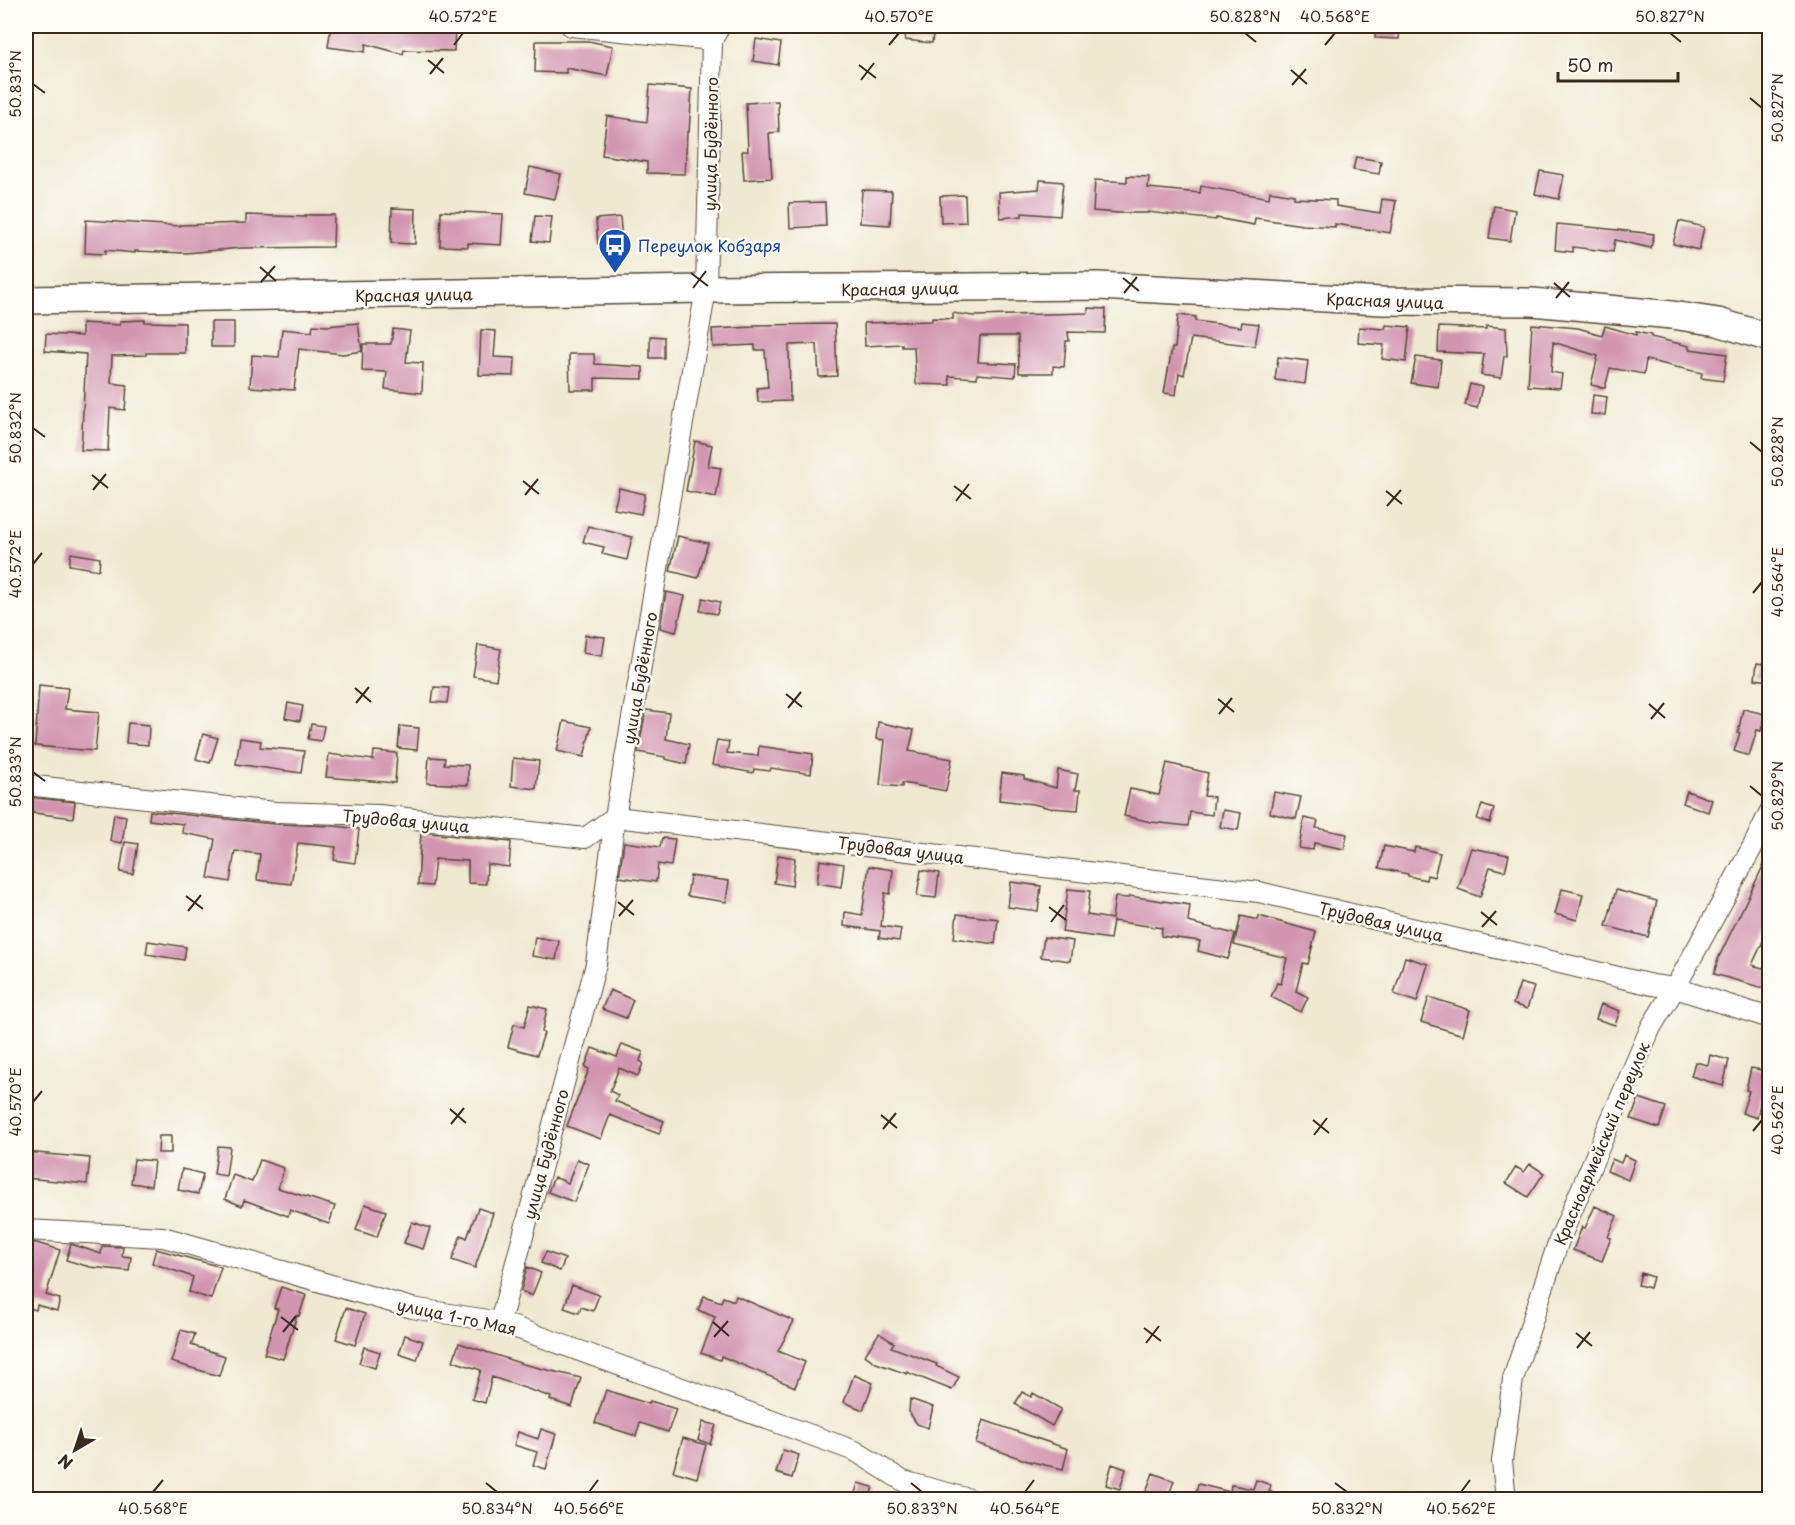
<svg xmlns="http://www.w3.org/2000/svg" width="1795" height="1525" font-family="'Playpen Sans',sans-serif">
<rect width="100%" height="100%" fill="#fdfcf7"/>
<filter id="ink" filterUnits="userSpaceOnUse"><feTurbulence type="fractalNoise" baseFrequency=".0167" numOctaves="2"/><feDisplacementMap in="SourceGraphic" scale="12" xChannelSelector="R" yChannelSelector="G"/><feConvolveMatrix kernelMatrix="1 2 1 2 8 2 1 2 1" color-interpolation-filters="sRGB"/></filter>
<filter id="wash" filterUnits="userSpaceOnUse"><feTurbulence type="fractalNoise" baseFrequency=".008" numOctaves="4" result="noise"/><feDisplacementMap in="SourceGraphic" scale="24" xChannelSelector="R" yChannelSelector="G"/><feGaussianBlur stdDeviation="1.35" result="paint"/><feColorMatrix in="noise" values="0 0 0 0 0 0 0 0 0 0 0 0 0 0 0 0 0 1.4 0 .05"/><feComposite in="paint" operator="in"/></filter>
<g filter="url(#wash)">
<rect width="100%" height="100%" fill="#f0e9d1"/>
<g id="blocks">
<path fill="#d295b0" d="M331,26H455L454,51L404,50L403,54L366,44L365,52L328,47Z
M907,26H934L932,43L905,40Z
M1376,26H1400L1399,39L1375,38Z
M756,39L781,43L778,65L753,61Z
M536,41H588L613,46L607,76L566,68V73L535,72Z
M650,85L692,89L689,132H687L685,174L647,173V162L602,155L607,116L647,122Z
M778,101L779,132L769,133L772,178L744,180L742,151H748L746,103Z
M1356,157L1381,161L1379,174L1353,170Z
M530,167L561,174L555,199L525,193Z
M1540,171L1564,175L1559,199L1535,194Z
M1127,176L1149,177L1148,188L1200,193L1201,186L1269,198L1270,191L1294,195V198L1336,200V206L1380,213L1382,199L1396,201L1390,233L1335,224V227L1303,225L1255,218L1254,225L1216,218V220L1148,212V213H1118L1093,211L1095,180L1127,182Z
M1040,180L1063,182L1060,216L1022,213V216L1000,218L999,192L1039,189Z
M862,190L892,191L890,225L860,223Z
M965,195L966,222L941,223L940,196Z
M825,202L826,226L790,228L789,203Z
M1494,206L1515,210L1510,241L1489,238Z
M392,208L416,209L415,244L391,243Z
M441,211L503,214L501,245L468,243V247L440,246Z
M246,215L305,217V215H334L333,247L241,248L186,253L135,251V253L105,250V254L85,253L86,220L180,226V225L246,223Z
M535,216L552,217L549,243L532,241Z
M620,217L622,242L598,244L596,219Z
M1679,221L1704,227L1699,250L1673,244Z
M1557,224L1599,228L1654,234L1651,248L1615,240L1613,252L1573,247V252L1555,250Z
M1088,308L1106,309L1105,333L1068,332L1069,341H1066L1064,367L1053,366V373H1019L1018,336H980L978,362L1016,364L1015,377L977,374V378L949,376L950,385L916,384L914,347H902V344L865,346L864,323L932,321V318L953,319V313L973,316L1088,313Z
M1178,315L1196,317L1195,321L1241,327L1242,322L1259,324L1255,346L1191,338L1184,375L1179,373L1176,395L1164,393L1172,348H1175Z
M145,320V322L185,323V353H146V355L112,356L111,383L127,385L125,410L110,408L108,451L81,450L86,354L45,351L46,334L82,336V323L120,325V321Z
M211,322H234V347H211Z
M358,323L362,351L343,354L299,349L294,390L250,387L252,355L279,357L282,329L312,332L313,325L327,326Z
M835,324L837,376L819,377L817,344L789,345L790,401L758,402L757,388L768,387L765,350H755V345L713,347L712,329L754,327V325Z
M1532,324L1578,328L1602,335L1605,326L1636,335V332L1651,335V337L1689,346V349L1727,354L1723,381L1701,378L1702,373L1646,360L1644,374L1610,368L1605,388L1591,385L1598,356L1553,342L1551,372L1562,374L1560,388L1528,386Z
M1386,325L1410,327L1406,362L1382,359L1384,345L1358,343L1359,327L1385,329Z
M1486,326L1506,328L1507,356H1504L1501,378L1481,375L1484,354L1438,352L1439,327L1486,329Z
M393,329L410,331L406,362L423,363L422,393L385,389L387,372L362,371L363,344H391Z
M481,330L496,331L494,357L515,358L514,376L479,375Z
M650,336L664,337V358H650Z
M569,354H594L595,364L643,367V379L595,378V390H570Z
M1278,357L1308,361L1305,384L1275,380Z
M1416,357L1441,360L1438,387L1411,383Z
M1470,384L1482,387L1477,408L1465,405Z
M1593,395L1607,397L1605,415L1591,414Z
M695,441L712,445L708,466L721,468L716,497L686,491Z
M619,488L645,494L641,514L614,509Z
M588,526L632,537L627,560L602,554L604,547L583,542Z
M678,536L708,543L698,578L670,571Z
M71,553L100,558L99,570L69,565Z
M666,592L685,596L676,632L660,628Z
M703,598L720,602L717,614L700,611Z
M585,635L605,637L602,656L583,653Z
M478,645L501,649L496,680L473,676Z
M1757,663L1770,665V681L1755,679Z
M39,685L68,688L65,709L99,712L95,751L35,746Z
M434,687L449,688L447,703L432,702Z
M288,703L303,706L300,721L285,718Z
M1743,709L1765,714L1761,731L1757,730L1749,756L1734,751L1740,733H1738Z
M646,710L669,713L666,739L689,744L686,764L665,759V757L638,752Z
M564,721L591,727L584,757L557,751Z
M878,722L914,730L909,751L952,759L946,791L902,783V787L880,785L885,740L876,739Z
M128,723L149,725L148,745L126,743Z
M311,724L324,726L321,741L308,739Z
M400,726L419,728L417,750L398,748Z
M203,734L218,738L210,763L196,759Z
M240,738L261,741L260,747L304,751L301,773L236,764Z
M717,740L729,742L727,753L758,756L759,746L813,754L811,774L771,768L770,771L754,769L753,773L712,765Z
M374,751L397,753L395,783L326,777L329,754L373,760Z
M429,757L445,758L444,764L468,765V785L427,783Z
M513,758L539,761L536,789L511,786Z
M1167,763L1208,773L1204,796L1214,797L1212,815L1190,812L1188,826L1151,822L1124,816L1130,789L1159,795Z
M1058,770L1078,774L1075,790H1080L1078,810L1050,808L1033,804L999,800L1002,773L1024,776V779L1056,788Z
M1687,791L1712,800L1708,812L1683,803Z
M1274,792L1301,797L1296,819L1270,813Z
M26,797L75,802L73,818L26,812Z
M1482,805L1494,809L1490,823L1477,819Z
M1223,810L1241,813L1238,830L1220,827Z
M150,811L274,824L335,826L359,829L355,863L334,860L336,847L298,843L291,884L257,880L260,854L235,851L230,882L208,878L215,839L182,833L183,824L149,820Z
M114,814L126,816L122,843L110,841Z
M1304,818L1318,821L1316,828L1347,834L1344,849L1314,843L1313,850L1299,848Z
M421,832L511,842L509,867L487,864L486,884L468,883V861L435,859L432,886L418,885Z
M662,838L675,839L671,866L658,864L656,882L619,877L624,842L660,847Z
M125,842L138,844L133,874L120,872Z
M1384,846L1414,852L1415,847L1440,853L1434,877L1427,875L1426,880L1408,876V874L1379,868Z
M1471,848L1509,855L1505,871L1490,867L1480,897L1458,889Z
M1770,852V926L1752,965L1770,970V990L1714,974L1718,959Z
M778,855L795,858L792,886L774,883Z
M820,860L844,864L841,887L817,883Z
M869,866L893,870L890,894L885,893L881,926L901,929L899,941L879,938L880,931L844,926L845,912L862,915Z
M921,870L939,873L936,898L917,896Z
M690,876L729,881L726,902L687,896Z
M1011,882L1041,886L1038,911L1008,907Z
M1068,889L1090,891L1087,915L1112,919L1115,897L1129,898V896L1190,905L1188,922L1235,934L1228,959L1198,951L1200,941L1161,936L1162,928L1113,921L1110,939L1062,932Z
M1562,889L1583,894L1577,920L1555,914Z
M1616,890L1657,901L1648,937L1606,926Z
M957,914L998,919L995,944L954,938Z
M1241,916L1258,920L1259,916L1316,932L1308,964L1303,963L1296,991L1308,997L1301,1012L1271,997L1277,983L1281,984L1287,958L1234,945Z
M535,937L559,941L556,960L532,956Z
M1044,937L1073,941L1070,961L1041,957Z
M148,941L186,947L184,960L146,954Z
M1405,957L1428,964L1417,1002L1394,994Z
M1520,983L1534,987L1527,1009L1513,1004Z
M610,990L633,1000L626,1018L602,1009Z
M1429,997L1470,1010L1463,1035L1421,1022Z
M1601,1004L1620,1011L1615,1025L1596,1019Z
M530,1005L547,1009L542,1032L544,1033L537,1055L508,1047L514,1024L524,1027Z
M622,1044L643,1052L640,1061L643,1063L638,1076L619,1068L610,1091L618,1095L615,1101L664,1121L659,1134L610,1115L601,1139L567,1126L589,1069L585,1067L592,1048L617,1057Z
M1710,1055L1729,1060L1723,1086L1691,1076L1695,1062L1708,1065Z
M1751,1068L1767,1071L1757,1118L1742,1113L1749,1091L1746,1090Z
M1639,1098L1666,1107L1659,1128L1631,1119Z
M159,1136H171V1153H158Z
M218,1146L230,1147L226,1176L214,1174Z
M26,1152L90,1158L87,1184L26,1178Z
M1624,1155L1635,1160L1628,1180L1607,1171L1612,1159L1621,1163Z
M134,1159L154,1161L151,1186L131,1183Z
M577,1159L589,1164L574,1202L548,1192L554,1177L568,1183Z
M260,1160L284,1168L278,1188L335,1206L329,1224L290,1210L288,1216L244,1200L242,1206L225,1199L233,1175L252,1182Z
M1530,1164L1544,1173L1528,1197L1506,1183L1516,1167L1524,1172Z
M182,1169L203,1174L198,1194L178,1190Z
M365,1204L386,1211L377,1237L356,1230Z
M1595,1206L1617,1216L1608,1237L1611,1238L1602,1261L1573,1250L1582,1227L1585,1228Z
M478,1208L493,1213L475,1268L452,1260L461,1235L467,1238Z
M412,1222L430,1228L423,1249L404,1243Z
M26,1242L37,1243L60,1250L46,1295L60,1299L57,1311L37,1305L36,1310L26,1307Z
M71,1244L101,1254L102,1246L123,1247L122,1256L131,1257L129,1271L90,1267L66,1260Z
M156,1249L221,1267L211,1299L189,1292L193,1277L152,1263Z
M546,1252L565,1259L560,1271L541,1263Z
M527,1267L541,1273L532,1296L521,1291Z
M1641,1273L1653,1277L1650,1288L1638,1285Z
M572,1285L599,1295L593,1311L581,1307L579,1313L564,1308Z
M281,1287L306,1295L299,1316L297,1315L283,1359L264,1354L278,1309L274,1308Z
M704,1296L721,1302L723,1297L734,1301L736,1296L794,1321L778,1351L805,1362L795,1387L721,1356L720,1360L701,1353L715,1317L698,1310Z
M346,1308L365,1314L355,1345L336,1339Z
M181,1330L195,1334L191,1345L225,1356L219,1376L171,1362Z
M879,1333L894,1343L891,1347L937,1364L936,1366L959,1377L952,1390L907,1372V1374L876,1363L865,1355Z
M405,1335L423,1341L417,1360L399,1354Z
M459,1343L523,1364L581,1378L572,1407L550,1400L551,1397L492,1377L485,1403L472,1399L481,1370L453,1361Z
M364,1347L380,1352L375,1368L359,1363Z
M854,1375L873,1383L863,1410L844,1402Z
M606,1390L649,1404L650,1401L676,1409L668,1432L640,1423L636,1436L595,1423Z
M1022,1392L1031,1397L1033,1393L1061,1409L1052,1426L1015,1404Z
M910,1399L933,1407L928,1428L917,1424L909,1412Z
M983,1420L1068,1449L1063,1469L1028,1461L976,1443Z
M703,1422L716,1425L710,1444L698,1440Z
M541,1429L556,1434L546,1469L533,1465L537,1452L514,1445L518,1432L538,1439Z
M683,1438L706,1445L697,1478L673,1471Z
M783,1450L799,1455L792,1478L776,1473Z
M1112,1464L1126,1469L1120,1489L1106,1485Z
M1153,1473L1174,1481L1167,1500H1152L1144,1497Z
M1256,1480L1271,1485L1269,1491L1274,1492L1273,1500H1203L1195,1498L1198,1484L1230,1492L1231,1485L1253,1489Z
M858,1483L873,1487L869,1500H853Z"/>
</g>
</g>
<g filter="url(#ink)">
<use href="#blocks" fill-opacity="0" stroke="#564739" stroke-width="1.5"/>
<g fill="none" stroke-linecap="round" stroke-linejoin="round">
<g stroke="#564739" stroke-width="22">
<path id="street" d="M571,26L712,40
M26,785L275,812L379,815L585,838L615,817L1259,892L1652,985L1675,988L1770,1018
M26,1230L163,1237L412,1308L500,1322L855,1451L903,1481L973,1500
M500,1322L596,964L615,817L706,289L712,40L720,26
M1506,1500L1502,1461L1513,1379L1558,1243L1651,1027L1675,988L1753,846L1770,811"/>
</g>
<g stroke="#564739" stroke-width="30">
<path id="secondary" d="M26,300L706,289L1098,286L1382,301L1532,302L1672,315L1718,322L1770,338"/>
</g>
<use href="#street" stroke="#fff" stroke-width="20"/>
<use href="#secondary" stroke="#fff" stroke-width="27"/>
</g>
</g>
<path fill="none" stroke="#3b2a1e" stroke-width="2" d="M1245,33L1256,42M1670,33L1681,42M454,45L463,33M889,45L899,33M1325,45L1335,33M428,60L444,73M859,65L876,78M1291,70L1307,84M430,74L443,58M861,80L874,63M33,84L45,93M1292,85L1306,69M1750,98L1762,108M260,267L276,281M691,273L708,286M1123,278L1139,291M261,282L275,266M1554,283L1570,297M693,288L706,271M1124,293L1137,277M1556,298L1569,282M33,428L45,437M1750,442L1762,452M92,475L108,488M523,481L539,494M954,486L971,499M93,490L106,474M1386,491L1402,504M525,495L538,479M956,501L969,484M1387,506L1401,490M33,564L42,553M1753,593L1762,582M355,688L371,702M786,694L802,707M1218,699L1234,712M356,703L369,687M1649,704L1665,718M788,708L801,692M1219,714L1232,698M1651,719L1664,703M33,772L45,781M1750,786L1762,796M186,896L203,909M618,902L634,915M1049,907L1066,920M188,911L201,895M1481,912L1497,925M619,916L633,900M1051,922L1064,905M1482,927L1496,911M33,1102L42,1091M450,1109L466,1123M881,1115L897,1128M1313,1120L1329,1133M451,1124L464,1108M883,1129L896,1113M1753,1131L1762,1120M1314,1135L1327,1118M281,1317L298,1330M713,1322L729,1336M1144,1328L1161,1341M283,1332L296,1316M1576,1333L1592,1346M714,1337L728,1321M1146,1343L1159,1326M1577,1348L1590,1332M486,1483L497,1492M911,1483L922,1492M1335,1483L1347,1492M153,1492L163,1480M589,1492L598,1480M1025,1492L1034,1480M1461,1492L1470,1480"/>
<defs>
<g id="bus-pin" transform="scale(1.725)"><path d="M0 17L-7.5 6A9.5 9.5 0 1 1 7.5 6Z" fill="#1a4fb4" stroke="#fdfcf7"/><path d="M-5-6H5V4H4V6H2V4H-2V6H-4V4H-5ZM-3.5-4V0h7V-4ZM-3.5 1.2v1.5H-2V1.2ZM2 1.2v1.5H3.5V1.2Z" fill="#fff"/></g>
</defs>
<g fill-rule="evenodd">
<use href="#bus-pin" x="615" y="245"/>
</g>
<g text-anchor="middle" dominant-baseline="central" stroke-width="5" stroke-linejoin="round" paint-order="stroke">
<g font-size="16" fill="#3b2a1e" stroke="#fdfcf7">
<text transform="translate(710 144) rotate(-89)">улица Будённого</text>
<text transform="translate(900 288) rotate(-1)">Красная улица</text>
<text transform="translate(414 294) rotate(-1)">Красная улица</text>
<text transform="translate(1385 300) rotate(2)">Красная улица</text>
<text transform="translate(639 678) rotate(-80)">улица Будённого</text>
<text transform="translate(406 820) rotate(5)">Трудовая улица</text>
<text transform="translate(901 849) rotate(7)">Трудовая улица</text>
<text transform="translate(1381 921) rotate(13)">Трудовая улица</text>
<text transform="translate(1601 1143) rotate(-67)">Красноармейский переулок</text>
<text transform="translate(545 1154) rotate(-75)">улица Будённого</text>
<text transform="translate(457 1316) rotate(12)">улица 1-го Мая</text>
</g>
<g font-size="16" fill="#164399" stroke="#fdfcf7" text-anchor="start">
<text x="638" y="245">Переулок Кобзаря</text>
</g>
</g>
<rect width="1795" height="1525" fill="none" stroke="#fdfcf7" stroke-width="66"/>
<g transform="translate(75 1450) rotate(219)" stroke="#fdfcf7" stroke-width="4.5" paint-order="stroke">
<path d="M0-4.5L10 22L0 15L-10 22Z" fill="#3b2a1e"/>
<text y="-9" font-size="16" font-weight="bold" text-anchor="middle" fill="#3b2a1e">N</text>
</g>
<path d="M1558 72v9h120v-9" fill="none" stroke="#3b2a1e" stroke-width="3"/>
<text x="1567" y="72" font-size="18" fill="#3b2a1e" stroke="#fdfcf7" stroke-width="4.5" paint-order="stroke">50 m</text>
<rect x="33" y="33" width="1729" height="1459" fill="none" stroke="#3b2a1e" stroke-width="2"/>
<g font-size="15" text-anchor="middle" fill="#3b2a1e">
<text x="463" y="22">40.572°E</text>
<text x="899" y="22">40.570°E</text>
<text x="1245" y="22">50.828°N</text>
<text x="1335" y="22">40.568°E</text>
<text x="1670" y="22">50.827°N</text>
<text transform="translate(16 84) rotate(-90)" y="5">50.831°N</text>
<text transform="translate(1778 108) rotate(-90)" y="5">50.827°N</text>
<text transform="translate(16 428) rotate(-90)" y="5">50.832°N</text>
<text transform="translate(1778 452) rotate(-90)" y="5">50.828°N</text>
<text transform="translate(16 564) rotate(-90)" y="5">40.572°E</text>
<text transform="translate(1778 582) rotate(-90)" y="5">40.564°E</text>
<text transform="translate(16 772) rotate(-90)" y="5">50.833°N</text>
<text transform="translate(1778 796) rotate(-90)" y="5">50.829°N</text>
<text transform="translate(16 1102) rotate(-90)" y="5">40.570°E</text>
<text transform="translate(1778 1120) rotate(-90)" y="5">40.562°E</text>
<text x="153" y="1514">40.568°E</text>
<text x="497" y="1514">50.834°N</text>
<text x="589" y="1514">40.566°E</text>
<text x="922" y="1514">50.833°N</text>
<text x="1025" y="1514">40.564°E</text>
<text x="1347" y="1514">50.832°N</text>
<text x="1461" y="1514">40.562°E</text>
</g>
</svg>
